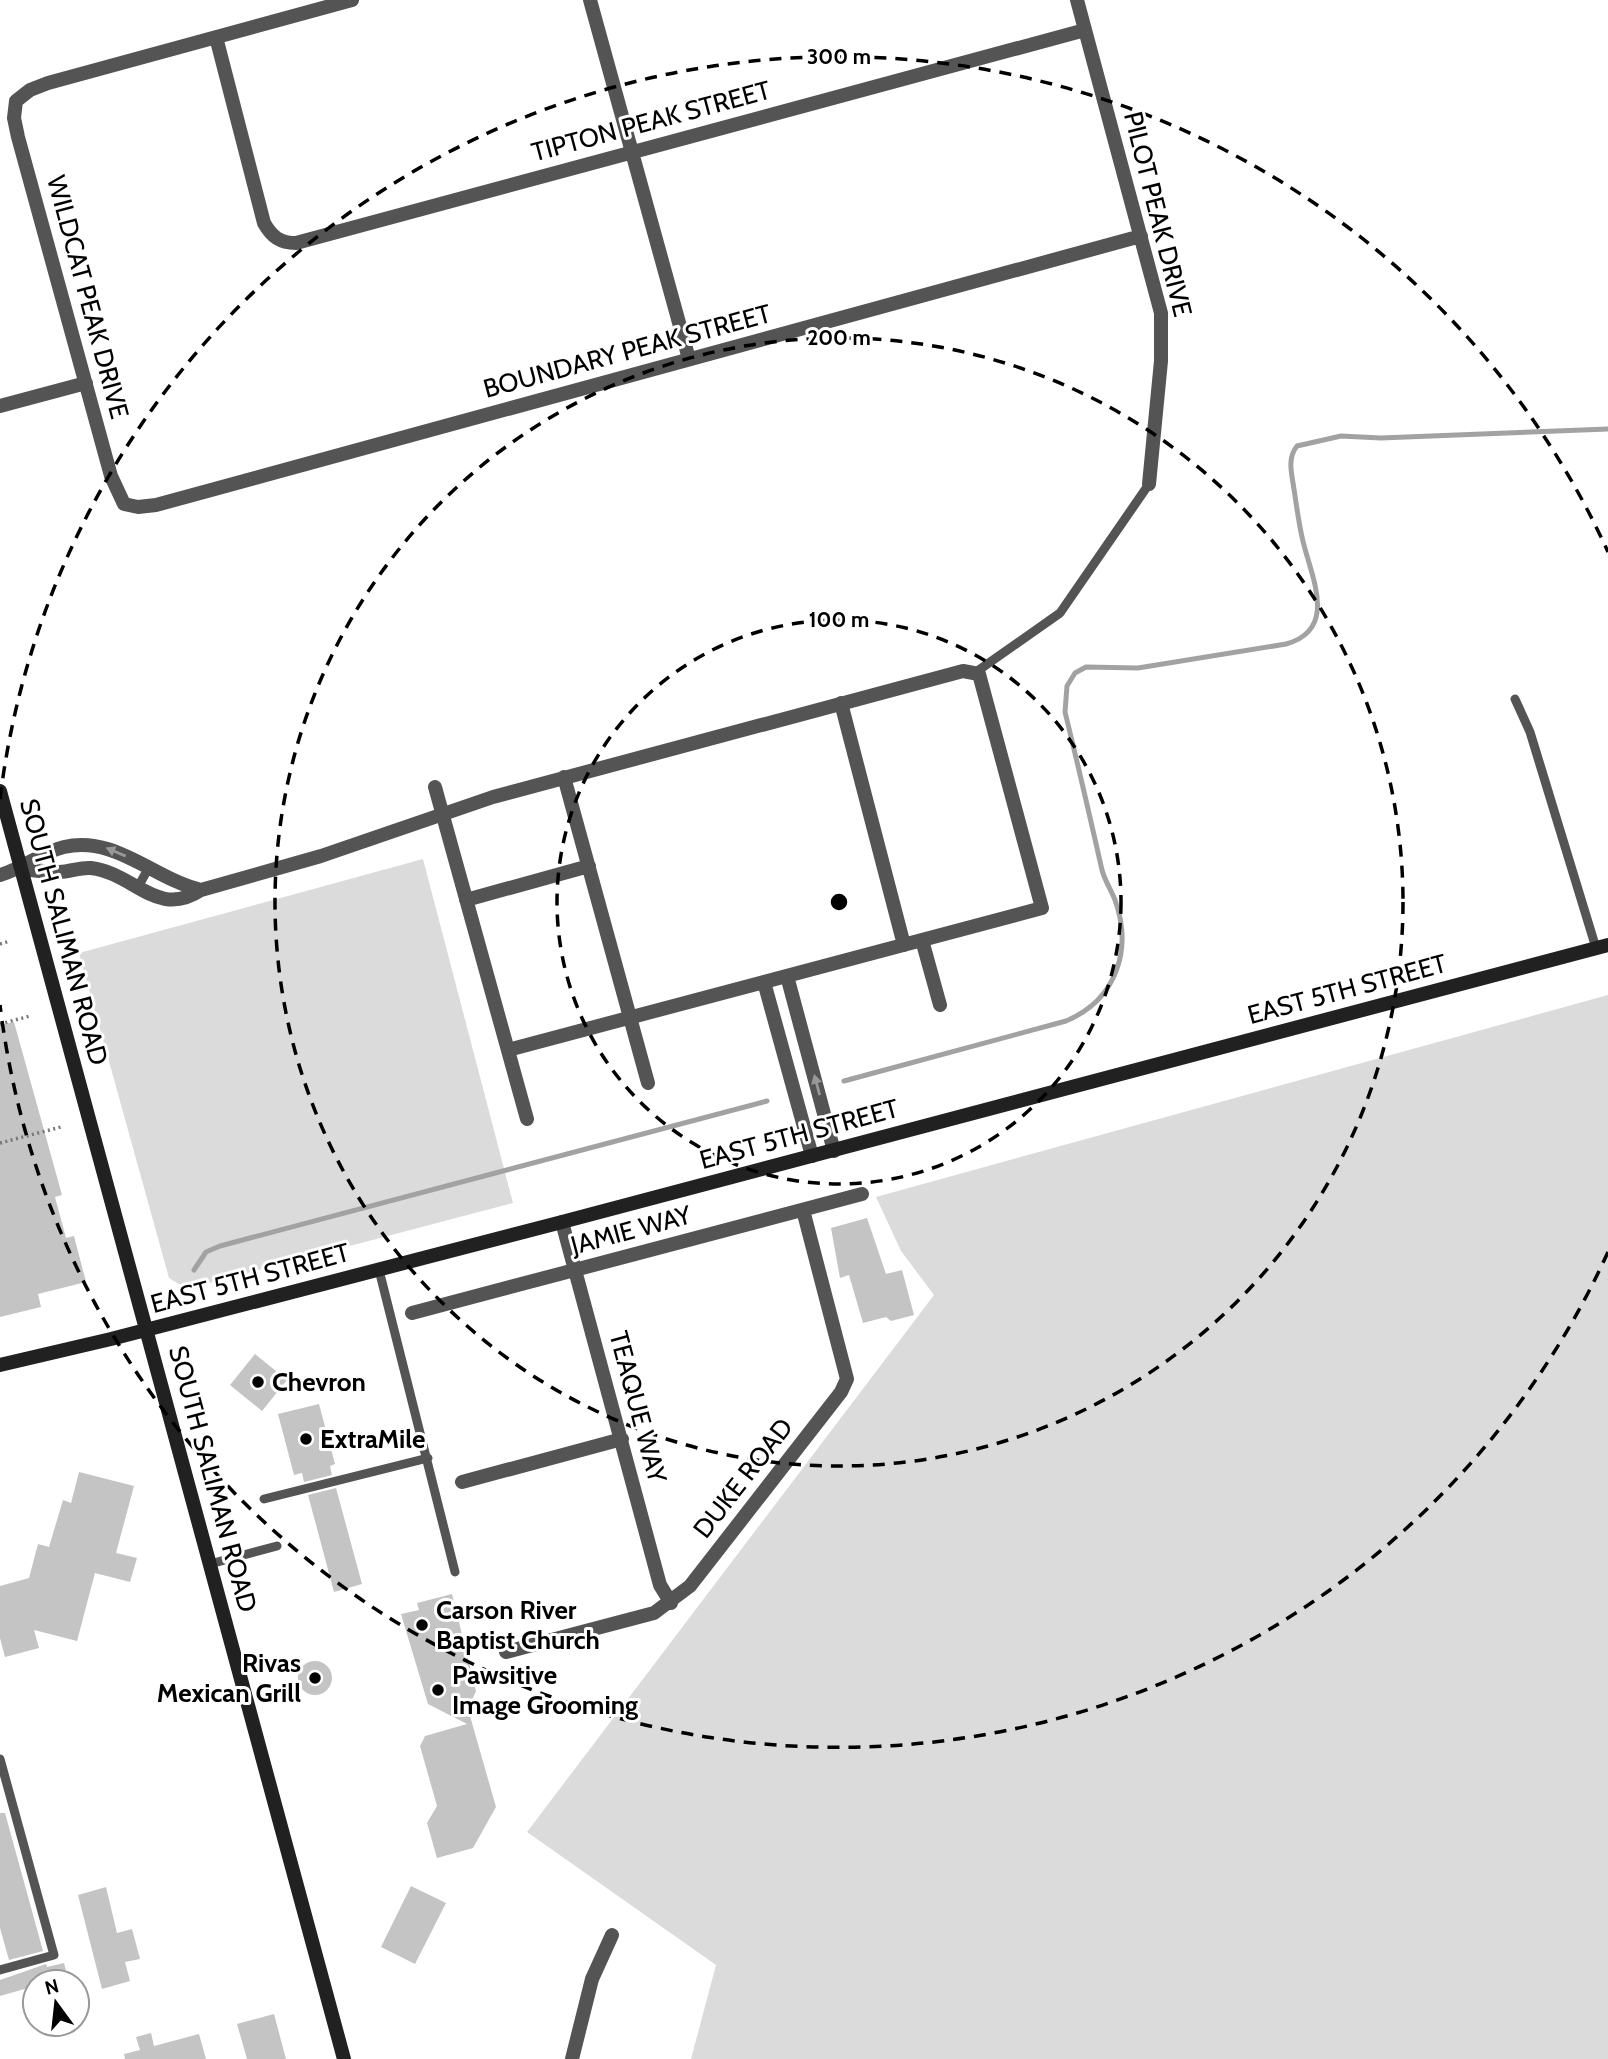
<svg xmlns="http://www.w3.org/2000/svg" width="1608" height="2059" font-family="Cabin,sans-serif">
<rect width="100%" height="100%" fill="#fff"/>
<path fill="#dbdbdb" d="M423,859L513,1203L187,1289L169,1278L79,953Z
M1608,995V2059H691L716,1965L527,1832L934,1295L901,1251L876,1197Z"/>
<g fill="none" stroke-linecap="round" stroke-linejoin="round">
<path stroke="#a2a2a2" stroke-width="5" d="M844,1081L1066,1021C1116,1000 1133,950 1115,900C1111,890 1105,881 1102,870C1090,817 1078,765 1065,712L1067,686L1075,673L1086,667L1138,668L1286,644C1340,629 1310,575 1302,537C1298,519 1296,501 1293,483C1291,471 1288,457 1297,446L1341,436L1381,438L1608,429
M194,1270L206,1252L220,1246L767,1101"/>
</g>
<path fill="#c4c4c4" d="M14,1022L62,1195L55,1197L66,1238L74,1236L86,1282L38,1294L41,1307L0,1317V1025Z
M867,1218L886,1274L902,1270L914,1315L891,1321L886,1317L863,1323L849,1275L840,1278L831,1228Z
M255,1354L287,1380L262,1411L230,1385Z
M319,1404L335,1464L330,1466L332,1475L304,1482L302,1473L294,1475L278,1414Z
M79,1472L134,1486L116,1553L137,1558L130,1582L95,1573L77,1641L34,1630L39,1648L5,1657L0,1638V1586L29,1578L38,1544L49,1547L63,1500L71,1503Z
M336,1488L362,1584L334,1592L308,1495Z
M452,1594L476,1691L468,1709L496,1807L473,1848L437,1858L427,1823L437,1806L420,1746L425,1736L467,1724L428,1704L401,1614L419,1610L417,1603Z
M298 1678a17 17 0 1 1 34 0a17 17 0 1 1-34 0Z
M0,1813H5L43,1951L9,1960L0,1928Z
M411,1886L446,1903L415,1964L381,1947Z
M106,1887L117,1933L132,1929L140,1959L125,1962L130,1981L102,1989L78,1895Z
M64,1963L68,1978L35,1982V1986L0,1996V1980L46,1964L47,1967Z
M274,2014L286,2059H247L237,2024Z
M151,2033L154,2046L199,2034L206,2059H125L124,2054L140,2050L136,2037Z"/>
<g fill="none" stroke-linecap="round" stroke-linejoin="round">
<path stroke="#767676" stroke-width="3.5" stroke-dasharray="2 3.5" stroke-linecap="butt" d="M0,944L10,941
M0,1024L30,1016
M0,1143L61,1127"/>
<path stroke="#545454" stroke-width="9" d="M976,672L1060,613L1149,484
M1515,699L1530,732L1596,948
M138,887L148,869
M379,1270L455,1572
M264,1499L428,1458
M210,1564L277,1546
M0,1759L54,1955L0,1970"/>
<path stroke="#545454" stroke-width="14" d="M352,0L48,83L30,90L16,101L14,118L18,137L111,476L124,504L138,507L156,505L1141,236
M590,0L689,359
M1077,0L1161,313V361L1149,484
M216,37L264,223C272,237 280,243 296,243L1085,30
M0,406L86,383
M841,703L904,945
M564,777L648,1083
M435,787L527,1119
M21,869C33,870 47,873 59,872C70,872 80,867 91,868C134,873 157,919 201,890L321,856L493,797L963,671L979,674L1042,908L508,1050
M0,875C24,868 42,852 64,847C115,835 154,879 201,890
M466,900L589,866
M922,940L940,1005
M787,976L834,1151
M764,982L812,1156
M562,1222L660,1585L671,1603
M412,1313L862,1194
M462,1482L622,1439
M506,1652L654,1613L690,1586L841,1392L847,1379L803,1210
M572,2059L592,1979L612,1935"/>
<path stroke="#212121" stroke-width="14" d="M0,791L344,2059
M0,1365L111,1339L562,1222L1608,945"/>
</g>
<defs><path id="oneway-solid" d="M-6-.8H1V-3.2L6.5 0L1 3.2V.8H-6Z" transform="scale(1.75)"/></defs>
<g fill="#989898">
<use href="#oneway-solid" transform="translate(116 852) rotate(-157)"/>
<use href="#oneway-solid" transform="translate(817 1085) rotate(-105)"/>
</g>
<g fill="none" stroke="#000" stroke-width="3.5" stroke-dasharray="12 9">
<circle cx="839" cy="902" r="282"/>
<circle cx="839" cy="902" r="564"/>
<path d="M1608 1252A845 845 0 0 1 0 1005M0 799A845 845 0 0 1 1608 552"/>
</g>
<g fill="#000" stroke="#fff" stroke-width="2.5">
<circle cx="258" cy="1382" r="7"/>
<circle cx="306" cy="1439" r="7"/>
<circle cx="422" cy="1625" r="7"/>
<circle cx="315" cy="1678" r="7"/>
<circle cx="438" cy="1690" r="7"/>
</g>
<g text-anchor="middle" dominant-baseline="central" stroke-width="6" stroke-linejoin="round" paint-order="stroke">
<g font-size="26" fill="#000" stroke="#fff">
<text transform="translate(651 121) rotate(-15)">TIPTON PEAK STREET</text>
<text transform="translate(1158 214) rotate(76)">PILOT PEAK DRIVE</text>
<text transform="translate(88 297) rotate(75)">WILDCAT PEAK DRIVE</text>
<text transform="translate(627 351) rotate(-15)">BOUNDARY PEAK STREET</text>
<text transform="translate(64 932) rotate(75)">SOUTH SALIMAN ROAD</text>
<text transform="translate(1347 989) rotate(-15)">EAST 5TH STREET</text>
<text transform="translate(799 1134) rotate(-15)">EAST 5TH STREET</text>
<text transform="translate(631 1230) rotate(-15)">JAMIE WAY</text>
<text transform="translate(250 1278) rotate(-15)">EAST 5TH STREET</text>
<text transform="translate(638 1407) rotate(75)">TEAQUE WAY</text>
<text transform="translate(743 1478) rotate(-52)">DUKE ROAD</text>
<text transform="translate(213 1479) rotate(75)">SOUTH SALIMAN ROAD</text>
</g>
<g font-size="26" font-weight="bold" fill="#000" stroke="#fff" text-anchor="start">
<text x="272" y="1382">Chevron</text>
<text x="320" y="1439">ExtraMile</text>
<text x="436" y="1610">Carson River<tspan x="436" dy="30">Baptist Church</tspan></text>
<text x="301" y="1663" text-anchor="end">Rivas<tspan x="301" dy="30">Mexican Grill</tspan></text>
<text x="452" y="1675">Pawsitive<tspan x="452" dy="30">Image Grooming</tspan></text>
</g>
</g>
<circle cx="839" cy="902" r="10" fill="#000" stroke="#fff" stroke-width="3.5"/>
<g font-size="21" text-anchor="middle" font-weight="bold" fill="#000" stroke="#fff" stroke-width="6" stroke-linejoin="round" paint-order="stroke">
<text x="839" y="64">300 m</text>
<text x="839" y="345">200 m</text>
<text x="839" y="627">100 m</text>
</g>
<g transform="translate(56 2003) rotate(345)"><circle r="33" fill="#ffffff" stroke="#999999" stroke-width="2"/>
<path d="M0-5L12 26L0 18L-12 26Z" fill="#000000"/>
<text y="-10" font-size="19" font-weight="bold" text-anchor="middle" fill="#000000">N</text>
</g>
</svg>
